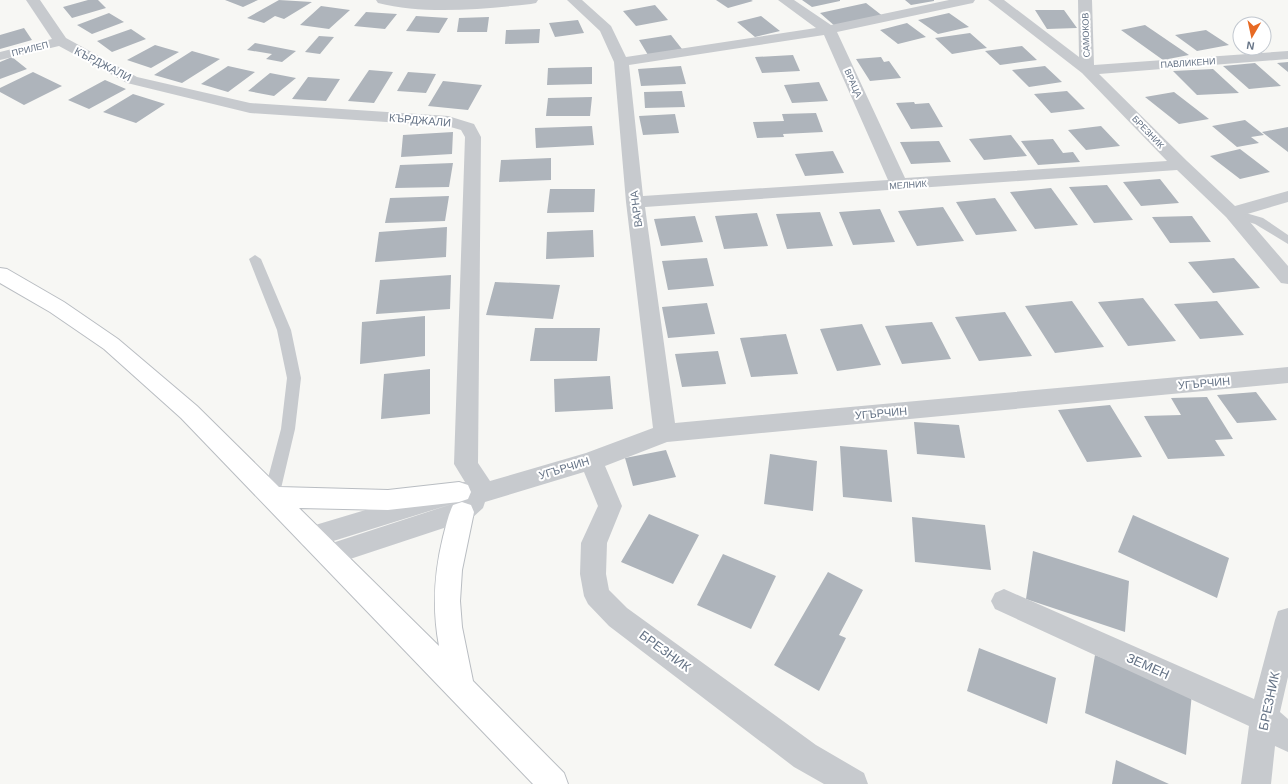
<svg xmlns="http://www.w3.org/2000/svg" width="1288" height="784" font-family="Arial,sans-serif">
<rect width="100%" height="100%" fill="#f7f7f4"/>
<path fill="#aeb4bb" d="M88,0H98L106,8L72,18L63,7Z
M225,0H258L243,7Z
M279,0L312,2L284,19L275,16L264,23L247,18Z
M716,0H751L753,1L728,8Z
M802,0H840V1L812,7Z
M905,0H934V1L911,5Z
M866,3L884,17L836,27L820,13Z
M655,5L668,20L636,26L623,11Z
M321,6L350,10L329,29L300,25Z
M1035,10H1064L1077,28L1047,29Z
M366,12L397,14L385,29L354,26Z
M109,13L124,22L92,34L77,25Z
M949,13L969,27L938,34L918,20Z
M416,16L448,18L439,33L406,31Z
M761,16L780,31L755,37L737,22Z
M489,17L487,32H457L459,18Z
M578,20L584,33L555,37L549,23Z
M907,23L926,37L898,44L880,30Z
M1145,25L1189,55L1163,60L1121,30Z
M24,28L32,40L0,49V35Z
M131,29L146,39L112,52L97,41Z
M540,29L539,43L505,44L506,30Z
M1206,30L1229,45L1197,51L1175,35Z
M970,33L987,48L952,54L935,38Z
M671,35L682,49L648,55L639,40Z
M319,36L334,37L320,54L305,52Z
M255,43L296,51L282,62L266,59L272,54L247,50Z
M155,45L179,52L151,68L127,60Z
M1022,46L1037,60L1000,65L985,51Z
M192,51L220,59L182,83L154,75Z
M793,55L800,71L762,73L755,57Z
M12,57L27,69L0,79V62Z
M881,57L884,62L889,61L901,78L870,81L856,59Z
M1288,62V72L1277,63Z
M1255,63L1281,86L1249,89L1223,66Z
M228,66L255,72L228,92L201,84Z
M681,66L686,84L641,86L638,69Z
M1045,66L1062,82L1029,87L1012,70Z
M592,67V84L547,85L548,68Z
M1213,69L1239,93L1197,95L1173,71Z
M369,70L393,72L374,103L348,101Z
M33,72L62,86L24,105L0,92V88Z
M408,72L436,74L426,93L397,91Z
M270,73L296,78L274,96L248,91Z
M308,77L340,79L326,101L292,99Z
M105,80L126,89L89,109L68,100Z
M443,81L482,85L468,110L428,106Z
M819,82L828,101L792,103L784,85Z
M682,91L685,107L645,108L644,92Z
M1067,91L1085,109L1051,113L1034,94Z
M1174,92L1209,119L1179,124L1145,97Z
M133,94L165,104L136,123L103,112Z
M592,97L590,116H546L548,98Z
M914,102L915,104L929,103L943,127L911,129L896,103Z
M816,113L823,132L783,134L784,137L757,138L753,122L784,121L782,114Z
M675,114L679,133L643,135L639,116Z
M1245,120L1264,135L1251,137L1259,143L1237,147L1212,126Z
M592,126L594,145L536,148L535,128Z
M1101,126L1120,146L1086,150L1068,130Z
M1288,127V152L1262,132Z
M453,132L452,154L401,157L403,135Z
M1011,135L1027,156L984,160L969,139Z
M1053,139L1063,153L1073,152L1080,162L1038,165L1021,141Z
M939,141L951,162L911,164L900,142Z
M1240,149L1270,172L1240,179L1210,156Z
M833,151L844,173L805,176L795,154Z
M551,158V180L499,182L501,160Z
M453,163L449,187L395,188L400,165Z
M1160,179L1179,203L1141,206L1123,182Z
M1107,185L1133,220L1094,223L1069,187Z
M1051,188L1078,225L1035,229L1010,192Z
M550,189H595L594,212L547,213Z
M449,196L445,221L385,223L390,198Z
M995,198L1017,231L976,235L956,202Z
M943,207L964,241L917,246L898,211Z
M880,209L895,242L853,245L839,212Z
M820,212L833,246L787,249L776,214Z
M757,213L768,246L724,249L715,216Z
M695,216L703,242L661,246L654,219Z
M1192,216L1211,242L1170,243L1152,217Z
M447,227L446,257L375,262L379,232Z
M593,230L594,257L546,259L547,232Z
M707,258L714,286L668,290L662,261Z
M1234,258L1260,288L1213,293L1188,262Z
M451,275L450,309L376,314L380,280Z
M495,282L560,285L553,319L486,315Z
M1143,298L1176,341L1128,346L1098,302Z
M1072,301L1104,347L1055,353L1025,306Z
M1217,301L1244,335L1200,339L1174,304Z
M707,303L715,334L668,338L662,307Z
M1005,312L1032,356L979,361L955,317Z
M425,316V356L360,364L362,322Z
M932,322L951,359L902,364L885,326Z
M862,324L881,365L837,371L820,329Z
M535,328H600L597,361H530Z
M786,334L798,374L751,377L740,338Z
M718,351L726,384L682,387L675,354Z
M430,369V414L381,419L384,374Z
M610,376L613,409L555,412L554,379Z
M1256,392L1277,420L1237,423L1217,395Z
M1207,397L1233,439L1215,440L1225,456L1168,459L1144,416L1181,415L1171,398Z
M1110,405L1142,457L1087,462L1058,410Z
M914,422L959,425L965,458L917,454Z
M840,446L887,450L892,502L843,497Z
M666,450L676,477L633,486L625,458Z
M770,454L817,461L813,511L764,504Z
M649,514L699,535L673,584L621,562Z
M1133,515L1229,558L1217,598L1118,552Z
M912,517L985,525L991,570L915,562Z
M1033,551L1129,581L1125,632L1026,599Z
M723,554L776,576L751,629L697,605Z
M828,572L863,590L839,635L846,638L819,691L774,665Z
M979,648L1056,678L1047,724L967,691Z
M1095,655L1192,693L1186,755L1085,713Z
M1116,760L1169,784H1112Z"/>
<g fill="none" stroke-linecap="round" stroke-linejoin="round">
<g stroke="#b9bdc2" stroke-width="2">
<path id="secondary" d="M0,268L7,269L64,302L118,339L197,406L279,487L388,490L459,482L468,485L471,492L468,499L459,502L388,510L299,508L439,646C432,608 434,574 443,537C446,526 448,515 453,505L462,502L471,505L474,512L462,570L460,601L462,627L473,681L564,773L568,784H533L181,418L104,349L50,312L0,283Z"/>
</g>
<path fill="#c7cace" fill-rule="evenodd" d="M1232,209L1263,218L1288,235V244L1255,224L1228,216L1226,213Z
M255,255L261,259L291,330L301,378L295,429L279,497L276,501L271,503L266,501L263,497L281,429L287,378L277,330L249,259Z"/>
<path fill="#c7cace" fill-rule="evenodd" d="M26,0H40L66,38L137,77L250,103L448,116L474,124L481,137L478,463L490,481L586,453L653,428L626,202L614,62L600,31L567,0H582L611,26L626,57L816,28L778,0H794L831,25L949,0H975L973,3L968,4L837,32L905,178L1167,161L1082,73L988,0H1004L1079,57L1078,0H1092L1094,65L1288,51V59L1099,74L1187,161L1235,206L1288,191V202L1244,215L1288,266V284L1281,283L1226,217L1177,170L645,207L675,423L1288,367V383L667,442L605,466L622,506L607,543L606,574L609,590L627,608L816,745L864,773L868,784H824L794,767L609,626L588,604L584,596L580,574L581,543L598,506L584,472L485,502L483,508L471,519L329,566L320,563L316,555L320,547L455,503L311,548L302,545L298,537L302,529L459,482H465L454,464L465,137L461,130L447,126L250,113L127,83L59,46L0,60V52L52,39ZM824,35L888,180L643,196L629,65Z
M376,0H538L536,3L531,4C483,9 425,15 378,3Z
M1004,589L1254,699L1275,620L1278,611L1288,608V677L1280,712L1288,719V752L1275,746L1271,784H1241L1249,726L995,609L991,601L995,593Z"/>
<use href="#secondary" fill="#fff" fill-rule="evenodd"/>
</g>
<g text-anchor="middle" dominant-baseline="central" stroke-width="4" stroke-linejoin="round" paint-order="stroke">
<g font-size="9" fill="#657386" stroke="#fff">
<text transform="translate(1086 35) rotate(-92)">САМОКОВ</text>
<text transform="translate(30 49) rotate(-14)">ПРИЛЕП</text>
<text transform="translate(1188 63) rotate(-4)">ПАВЛИКЕНИ</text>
<text transform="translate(853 83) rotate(66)">ВРАЦА</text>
<text transform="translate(1148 132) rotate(46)">БРЕЗНИК</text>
<text transform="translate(908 185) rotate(-4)">МЕЛНИК</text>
</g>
<g font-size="11" fill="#657386" stroke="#fff">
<text transform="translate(103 64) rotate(27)">КЪРДЖАЛИ</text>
<text transform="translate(420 120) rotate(5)">КЪРДЖАЛИ</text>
<text transform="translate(636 209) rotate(-97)">ВАРНА</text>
<text transform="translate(1204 383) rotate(-5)">УГЪРЧИН</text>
<text transform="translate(881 413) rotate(-5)">УГЪРЧИН</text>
<text transform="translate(564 468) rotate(-17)">УГЪРЧИН</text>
</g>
<g font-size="13" fill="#657386" stroke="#fff">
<text transform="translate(665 651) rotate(36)">БРЕЗНИК</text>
<text transform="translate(1148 666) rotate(24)">ЗЕМЕН</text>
<text transform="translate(1269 701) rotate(-78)">БРЕЗНИК</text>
</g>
</g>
<g transform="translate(1252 36) rotate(189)"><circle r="19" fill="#ffffff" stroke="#c1c7cf"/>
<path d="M0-3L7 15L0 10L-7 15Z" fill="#e76a24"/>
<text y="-6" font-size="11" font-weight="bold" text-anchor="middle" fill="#657386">N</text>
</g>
</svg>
